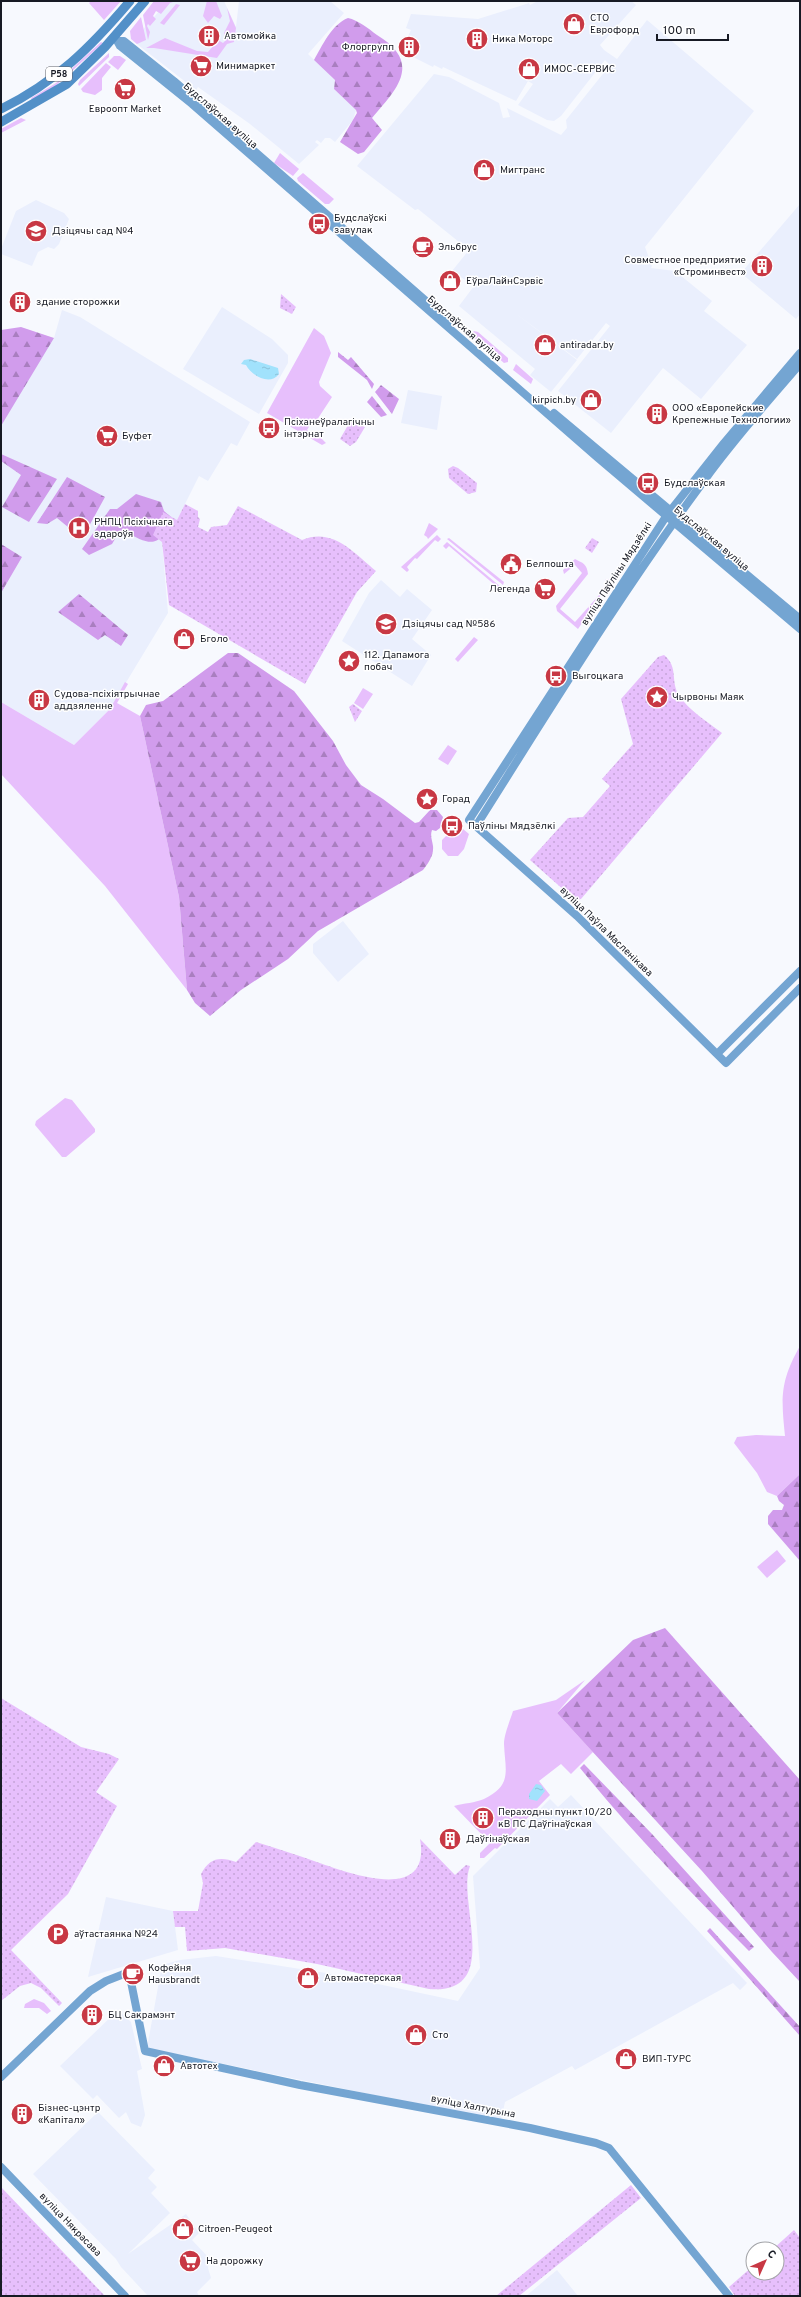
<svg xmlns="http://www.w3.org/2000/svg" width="801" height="2297" font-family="Overpass,sans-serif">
<defs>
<pattern id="forest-firs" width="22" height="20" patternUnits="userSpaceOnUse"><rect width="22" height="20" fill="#d19cec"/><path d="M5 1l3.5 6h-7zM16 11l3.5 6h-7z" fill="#a97ebf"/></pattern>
<pattern id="park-dots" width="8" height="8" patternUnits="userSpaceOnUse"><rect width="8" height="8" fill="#e7bffc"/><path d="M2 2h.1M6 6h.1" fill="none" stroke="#c5a4d8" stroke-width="1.8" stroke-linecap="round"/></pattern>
<pattern id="water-ripples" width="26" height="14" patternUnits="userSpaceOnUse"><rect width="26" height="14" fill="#a1e2fc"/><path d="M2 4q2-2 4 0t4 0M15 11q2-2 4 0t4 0" fill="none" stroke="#8ac1d8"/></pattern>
</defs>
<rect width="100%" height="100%" fill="#f7f9fe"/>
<path fill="#eaeffd" d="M168,1H224L236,27L239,1H330L344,13L308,54L335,80L334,89L356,110L353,120L335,142L330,138H325L321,143L317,140L315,142L319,145L299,164L250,124L198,87L196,90L133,41Z
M538,1H631L636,5L600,45L604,50L617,59L647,20L754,111L645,247L652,266L651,268L675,271L712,301L704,311L747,345L701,399L663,368L611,433L558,391L610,326L606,323L577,359L515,313L577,360L551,392L530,375L535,369L459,306L474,286L452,271L469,250L418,209L415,210L357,166L434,74L449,77L499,103L503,118L510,117L507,108L561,135L567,128L566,120L610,65L605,60L561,116L554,121L547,120L518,105L533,84L528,81L516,101L443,67L442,69L434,65L433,67L401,51L411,30L406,28L411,14L478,19L523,5L529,3L530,5Z
M36,200L64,213L69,219L59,244L54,249L48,247L38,252L32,266L1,254V249L16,211Z
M800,204V314L796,319L741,273Z
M222,307L272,339L288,355V363L259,414L183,369Z
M62,310L80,317L250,422L237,446L231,443L208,481L199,476L177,520L164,513L162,542L168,613L110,709L74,745L1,702V334L27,330L54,338Z
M408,390L442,396L437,430L401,423Z
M381,580L400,597L407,589L432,610L412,639L431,655L412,686L342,641L369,593Z
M343,921L369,954L338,982L313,953V944Z
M571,1795L747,1983L740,1990L733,1983L575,2070L572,2066L505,2102L501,2120L485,2118L147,2048L162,1965L180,1960L216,1956L326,1973L458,2001L480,1968L473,1876L550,1799L558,1807Z
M106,1897L173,1911L178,1950L88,1977Z
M118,2010L131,2022L142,2069L137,2071L145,2115L141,2127L131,2123L126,2112L119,2118L97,2095L93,2099L60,2066Z
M98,2112L155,2170L148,2178L157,2187L151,2193L170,2213L128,2254L186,2214L199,2233L192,2240L209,2258L208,2268L211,2278L197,2292L199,2296H148L121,2267L116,2259L33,2174Z
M557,2270L578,2296H526Z"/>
<path fill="#e7bffc" d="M91,1H121L104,20L89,3Z
M154,1H176L170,3L161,14L156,11L153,16L156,19L150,26L148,24L147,26L150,32L148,40L143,15Z
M207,1H216L222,16L220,19L214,16L208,23L203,16Z
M176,4L180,5L164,25L160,23Z
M227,8L236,28L234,42L227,44L217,58L154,48H146L165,38L197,51L208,52L218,40L223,43L226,40L224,33L230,21Z
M141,17L146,40L137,44L131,39L130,31Z
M101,42L103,43L52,89L32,100L31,98L56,83Z
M109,53V57L79,86L78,84L80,80Z
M114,56H120L126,60L118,70L108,62Z
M106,63L111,67L102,78V90L95,95L83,92L81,89Z
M21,118L26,120L1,133V129Z
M280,153L299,169L293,176L274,163Z
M303,173L334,199L329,204H325L298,181L297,178Z
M314,328L324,336L331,353L319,382L320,386L332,397L313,426L310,425L307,430L314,436L316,433L326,443L322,445L267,413Z
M474,331L478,332L508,358V362L504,363L471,335Z
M516,364L533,379L531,384L513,370Z
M429,523L438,529L428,539L427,537L424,535Z
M437,535L441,539L438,542L435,540L417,559L415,558L407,567L409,570L407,572L401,567Z
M449,538L504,582L503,585L447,539Z
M447,542L501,587L496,592L494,589L496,586L449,546L446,549L443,546Z
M575,559C583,563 587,564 588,574L560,609L575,622L600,594L607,582L605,580L607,579L611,580L578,629L557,611L556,606L582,573L575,565L564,574L563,570Z
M474,637L478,640L458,662L455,659Z
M125,682L128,684L117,703L140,716L179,897L187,990L105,886L1,774V702L74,745L110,709Z
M363,688L373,694L363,709L354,703Z
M448,745L457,751L448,765L438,759Z
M463,829L469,834L464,849L458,856H448L442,849V840L449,833Z
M65,1098L72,1100L95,1129V1132L66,1157H62L35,1125L36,1121Z
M800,1346V1474L777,1496L767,1492L757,1473L734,1443L737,1437L756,1435L785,1436C781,1398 780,1381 800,1346Z
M777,1550L786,1561L767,1578L757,1567Z
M585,1680L557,1713L593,1752L571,1774L561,1764L539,1781L550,1795L497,1849L495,1848L484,1858H480V1853L490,1843L454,1806C464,1803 475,1803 484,1799C513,1785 505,1770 504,1744C504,1734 510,1721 513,1711L556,1700Z
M34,1999L44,2003L51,2011L47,2014L39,2008H24L25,2004Z"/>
<path fill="url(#forest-firs)" d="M348,18C358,20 369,29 377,35C423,63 397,89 372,118L382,130L364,152L358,154L340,142L357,113L356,110L334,89L335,80L314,60C322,46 332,24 348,18Z
M21,327L54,338L1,426V330Z
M338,352L348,360L351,357L374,384L372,389L367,380L338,357Z
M381,385L399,399L392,414L375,392Z
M372,396L387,415L381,417L367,402Z
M1,454L57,479L29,522L2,507L21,475L1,461Z
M67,477L105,497L88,528L74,532L57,518L47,524L37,523Z
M136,494L161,502L164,511L171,517C160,549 151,546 124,531L118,534L112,544L89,555L82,549L110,509H117Z
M1,544L22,557L1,593Z
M79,594L128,635L121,646L105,635L98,640L58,612Z
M228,653H238L294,691L333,741L346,765L361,785L383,799L415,823L419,822L430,810H437L443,817L440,828L436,831L432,830C430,836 432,839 433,846C434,856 428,863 423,870L318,931L288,959L241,990L210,1016L195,1003L187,990L179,897L140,716L146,705L163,701Z
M800,1474V1561L768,1524V1516L773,1510H782L784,1505L779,1501L777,1496Z
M665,1628L800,1780V1982L772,1952L702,1871L557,1713L633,1640Z
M584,1764L652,1834L754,1947L749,1951C690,1892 633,1833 580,1768Z
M710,1928L800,2027V2036L707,1931Z"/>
<path fill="url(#park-dots)" d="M281,294L296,307L292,314L280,308Z
M351,420L365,427L356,442L350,446L340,439Z
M453,466L458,468L477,483L476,492L468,494L449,478L448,469Z
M185,504L198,511V517L200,519L198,527L208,532L211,527L227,525L238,506L302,540C333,527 354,553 376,571L357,592L305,684L169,605L162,542L153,535L163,512L177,520Z
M592,538L599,542L592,553L585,548Z
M664,655C679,667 670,682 679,695C687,709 709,723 722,733L581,899L575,900L530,860L568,818L583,817L610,786L602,779L633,744L621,699L658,657Z
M353,704L362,711L355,722L349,707Z
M1,1698L81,1747L109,1754L119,1759L96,1792L117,1806L68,1894L11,1950L62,2003L59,2006L41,1988L31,1983L20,1986L1,2001Z
M420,1839L455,1875L466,1865L470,1866C456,1901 504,1995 429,1989L317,1964L225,1948L187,1951L185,1927H175L173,1911H198L203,1883L201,1874C209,1858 220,1856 236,1862L256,1842C275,1848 295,1854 314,1861C346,1872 432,1906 420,1839Z
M631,2185L641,2198L519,2296H496Z
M1,2187L105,2296H1Z
M794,2230L800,2238V2296H735L729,2287L753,2266V2273H777V2249H773Z"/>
<path fill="url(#water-ripples)" d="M250,359L278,368L279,374C270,386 252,376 246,365L241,364L244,360Z
M536,1784L541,1785L545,1791L537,1801L529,1799V1794Z"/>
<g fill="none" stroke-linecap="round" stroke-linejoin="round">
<path stroke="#74a5d2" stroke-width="8" d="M115,37L120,46L192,104L598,458L800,629
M118,41H124L174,81L449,321
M800,353L724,443L667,515L469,820L577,916L726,1063L800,988
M554,413L800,619
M476,826C550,709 623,590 706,478C735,438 768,401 800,364
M717,1054L800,971
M1,2077L90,1991L106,1981L129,1972L145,2051L300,2085L530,2128L596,2143L609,2148L729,2296
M1,2167L125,2296"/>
<path stroke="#5290c8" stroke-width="9" d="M1,109C56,82 91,47 130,1
M1,122L67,84L105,47L145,1"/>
</g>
<defs>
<g id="shop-disc" transform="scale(1.15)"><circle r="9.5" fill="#c83844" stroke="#fff"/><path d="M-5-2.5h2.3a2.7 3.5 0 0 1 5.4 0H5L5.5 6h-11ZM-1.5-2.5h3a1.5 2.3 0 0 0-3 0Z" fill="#fff"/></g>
<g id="building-disc" transform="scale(1.15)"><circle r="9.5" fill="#c83844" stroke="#fff"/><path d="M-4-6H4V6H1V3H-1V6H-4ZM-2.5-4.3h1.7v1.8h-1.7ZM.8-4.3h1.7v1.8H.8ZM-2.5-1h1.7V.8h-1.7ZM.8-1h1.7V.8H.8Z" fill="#fff"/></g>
<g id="supermarket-disc" transform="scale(1.15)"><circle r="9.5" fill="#c83844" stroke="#fff"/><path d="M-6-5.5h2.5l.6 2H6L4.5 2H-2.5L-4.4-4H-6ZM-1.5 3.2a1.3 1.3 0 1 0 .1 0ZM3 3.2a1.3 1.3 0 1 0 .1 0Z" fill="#fff"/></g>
<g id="bus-disc" transform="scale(1.15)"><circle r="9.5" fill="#c83844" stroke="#fff"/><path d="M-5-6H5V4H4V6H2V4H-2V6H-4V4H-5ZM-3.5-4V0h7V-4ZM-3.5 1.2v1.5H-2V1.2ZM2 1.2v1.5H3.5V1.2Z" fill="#fff"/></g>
<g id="school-disc" transform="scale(1.15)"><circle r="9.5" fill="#c83844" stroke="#fff"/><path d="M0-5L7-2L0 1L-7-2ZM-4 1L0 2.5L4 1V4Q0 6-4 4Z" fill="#fff"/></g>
<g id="cafe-disc" transform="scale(1.15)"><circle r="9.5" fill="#c83844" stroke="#fff"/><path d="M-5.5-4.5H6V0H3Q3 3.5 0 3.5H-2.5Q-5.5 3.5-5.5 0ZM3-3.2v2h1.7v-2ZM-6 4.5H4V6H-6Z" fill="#fff"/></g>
<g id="hospital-disc" transform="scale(1.15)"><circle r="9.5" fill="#c83844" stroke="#fff"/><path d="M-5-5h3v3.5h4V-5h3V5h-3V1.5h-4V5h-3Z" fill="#fff"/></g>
<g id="civic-disc" transform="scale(1.15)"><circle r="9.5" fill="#c83844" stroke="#fff"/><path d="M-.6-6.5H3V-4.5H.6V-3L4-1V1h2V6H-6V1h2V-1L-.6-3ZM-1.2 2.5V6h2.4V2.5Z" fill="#fff"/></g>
<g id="sight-disc" transform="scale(1.15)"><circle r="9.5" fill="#c83844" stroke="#fff"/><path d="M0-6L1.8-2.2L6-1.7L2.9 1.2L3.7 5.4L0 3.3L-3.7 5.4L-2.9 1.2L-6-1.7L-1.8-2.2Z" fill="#fff"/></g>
<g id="parking-disc" transform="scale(1.15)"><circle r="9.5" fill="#c83844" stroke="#fff"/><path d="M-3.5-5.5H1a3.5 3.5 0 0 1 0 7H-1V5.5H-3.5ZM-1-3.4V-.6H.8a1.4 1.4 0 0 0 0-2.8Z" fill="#fff"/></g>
</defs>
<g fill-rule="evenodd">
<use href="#shop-disc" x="574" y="24"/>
<use href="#building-disc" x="209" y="36"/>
<use href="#building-disc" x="477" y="39"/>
<use href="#building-disc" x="409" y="47"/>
<use href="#supermarket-disc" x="201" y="66"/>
<use href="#shop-disc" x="529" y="69"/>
<use href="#supermarket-disc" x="125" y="89"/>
<use href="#shop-disc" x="484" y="170"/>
<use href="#bus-disc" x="319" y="224"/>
<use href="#school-disc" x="36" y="231"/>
<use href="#cafe-disc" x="423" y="247"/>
<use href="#building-disc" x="762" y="266"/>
<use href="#shop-disc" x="450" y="281"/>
<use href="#building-disc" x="20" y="302"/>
<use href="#shop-disc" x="545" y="345"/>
<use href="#shop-disc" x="591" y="400"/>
<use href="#building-disc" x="657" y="414"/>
<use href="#bus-disc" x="269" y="428"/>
<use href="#supermarket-disc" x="107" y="436"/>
<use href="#bus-disc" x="648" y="483"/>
<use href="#hospital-disc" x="79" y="528"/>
<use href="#civic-disc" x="511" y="564"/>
<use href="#supermarket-disc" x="545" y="589"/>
<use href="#school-disc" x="386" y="624"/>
<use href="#shop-disc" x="184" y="639"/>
<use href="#sight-disc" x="349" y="661"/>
<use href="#bus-disc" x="556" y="676"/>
<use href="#sight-disc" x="657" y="697"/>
<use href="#building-disc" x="39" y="700"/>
<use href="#sight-disc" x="427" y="799"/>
<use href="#bus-disc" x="452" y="826"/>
<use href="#building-disc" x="483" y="1818"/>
<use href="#building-disc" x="450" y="1839"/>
<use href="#parking-disc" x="58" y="1934"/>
<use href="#cafe-disc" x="133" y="1974"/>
<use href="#shop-disc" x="308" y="1978"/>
<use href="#building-disc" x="92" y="2015"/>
<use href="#shop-disc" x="416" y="2035"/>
<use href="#shop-disc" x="626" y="2059"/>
<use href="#shop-disc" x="164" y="2066"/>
<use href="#building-disc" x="22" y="2114"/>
<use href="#shop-disc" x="183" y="2229"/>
<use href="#supermarket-disc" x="190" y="2261"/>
</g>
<g text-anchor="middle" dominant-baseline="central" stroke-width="3" stroke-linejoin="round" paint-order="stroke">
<rect fill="#fff" stroke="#5d5f66" stroke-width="1" x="46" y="67" width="26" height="14" rx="3"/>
<g font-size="9" font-weight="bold" fill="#171a24">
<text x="59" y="74">Р58</text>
</g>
<g font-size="10" fill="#171a24" stroke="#fff" text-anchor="start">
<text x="590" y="18">СТО<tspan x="590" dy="12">Еврофорд</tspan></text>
<text x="224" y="36">Автомойка</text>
<text x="492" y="39">Ника Моторс</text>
<text x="394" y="47" text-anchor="end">Флоргрупп</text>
<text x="216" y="66">Минимаркет</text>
<text x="544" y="69">ИМОС-СЕРВИС</text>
<text x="125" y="109" text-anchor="middle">Евроопт Market</text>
<text x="500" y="170">Мигтранс</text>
<text x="334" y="218">Будслаўскі<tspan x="334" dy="12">завулак</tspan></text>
<text x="52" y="231">Дзіцячы сад №4</text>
<text x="438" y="247">Эльбрус</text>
<text x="746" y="260" text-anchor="end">Совместное предприятие<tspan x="746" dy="12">«Строминвест»</tspan></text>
<text x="466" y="281">ЕўраЛайнСэрвіс</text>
<text x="36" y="302">здание сторожки</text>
<text x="560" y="345">antiradar.by</text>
<text x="576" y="400" text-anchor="end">kirpich.by</text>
<text x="672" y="408">ООО «Европейские<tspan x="672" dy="12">Крепежные Технологии»</tspan></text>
<text x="284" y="422">Псіханеўралагічны<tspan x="284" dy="12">інтэрнат</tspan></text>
<text x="122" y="436">Буфет</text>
<text x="664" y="483">Будслаўская</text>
<text x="94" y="522">РНПЦ Псіхічнага<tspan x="94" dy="12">здароўя</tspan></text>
<text x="526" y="564">Белпошта</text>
<text x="530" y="589" text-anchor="end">Легенда</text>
<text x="402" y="624">Дзіцячы сад №586</text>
<text x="200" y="639">Бголо</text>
<text x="364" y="655">112. Дапамога<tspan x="364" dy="12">побач</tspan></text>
<text x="572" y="676">Выгоцкага</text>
<text x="54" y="694">Судова-псіхіятрычнае<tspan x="54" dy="12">аддзяленне</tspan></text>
<text x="672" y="697">Чырвоны Маяк</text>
<text x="442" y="799">Горад</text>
<text x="468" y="826">Паўліны Мядзёлкі</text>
<text x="498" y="1812">Пераходны пункт 10/20<tspan x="498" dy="12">кВ ПС Даўгінаўская</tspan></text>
<text x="466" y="1839">Даўгінаўская</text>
<text x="74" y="1934">аўтастаянка №24</text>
<text x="148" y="1968">Кофейня<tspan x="148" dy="12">Hausbrandt</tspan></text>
<text x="324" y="1978">Автомастерская</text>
<text x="108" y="2015">БЦ Сакрамэнт</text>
<text x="432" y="2035">Сто</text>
<text x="642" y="2059">ВИП-ТУРС</text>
<text x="180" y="2066">Автотех</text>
<text x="38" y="2108">Бізнес-цэнтр<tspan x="38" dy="12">«Капітал»</tspan></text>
<text x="198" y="2229">Citroen-Peugeot</text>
<text x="206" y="2261">На дорожку</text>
</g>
<g font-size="10" fill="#171a24" stroke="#fff">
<text transform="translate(220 116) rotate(41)">Будслаўская вуліца</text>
<text transform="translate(464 329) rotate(41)">Будслаўская вуліца</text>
<text transform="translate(711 539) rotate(40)">Будслаўская вуліца</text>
<text transform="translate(617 574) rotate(-57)">вуліца Паўліны Мядзёлкі</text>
<text transform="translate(606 932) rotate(44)">вуліца Паўла Масленікава</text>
<text transform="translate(473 2107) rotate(11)">вуліца Халтурына</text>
<text transform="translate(70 2225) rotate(46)">вуліца Някрасава</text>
</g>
</g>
<rect width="801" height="2297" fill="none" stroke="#171a24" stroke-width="4"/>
<g transform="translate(765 2261) rotate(45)"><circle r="19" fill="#ffffff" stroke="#a2a3a7"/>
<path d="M0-3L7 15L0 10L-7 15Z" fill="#c83844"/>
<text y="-6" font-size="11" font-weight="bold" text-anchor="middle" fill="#171a24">С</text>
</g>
<path d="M657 34v6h71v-6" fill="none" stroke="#171a24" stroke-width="2"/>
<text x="663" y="34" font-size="12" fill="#171a24" stroke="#ffffff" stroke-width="3" paint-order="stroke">100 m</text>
</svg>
